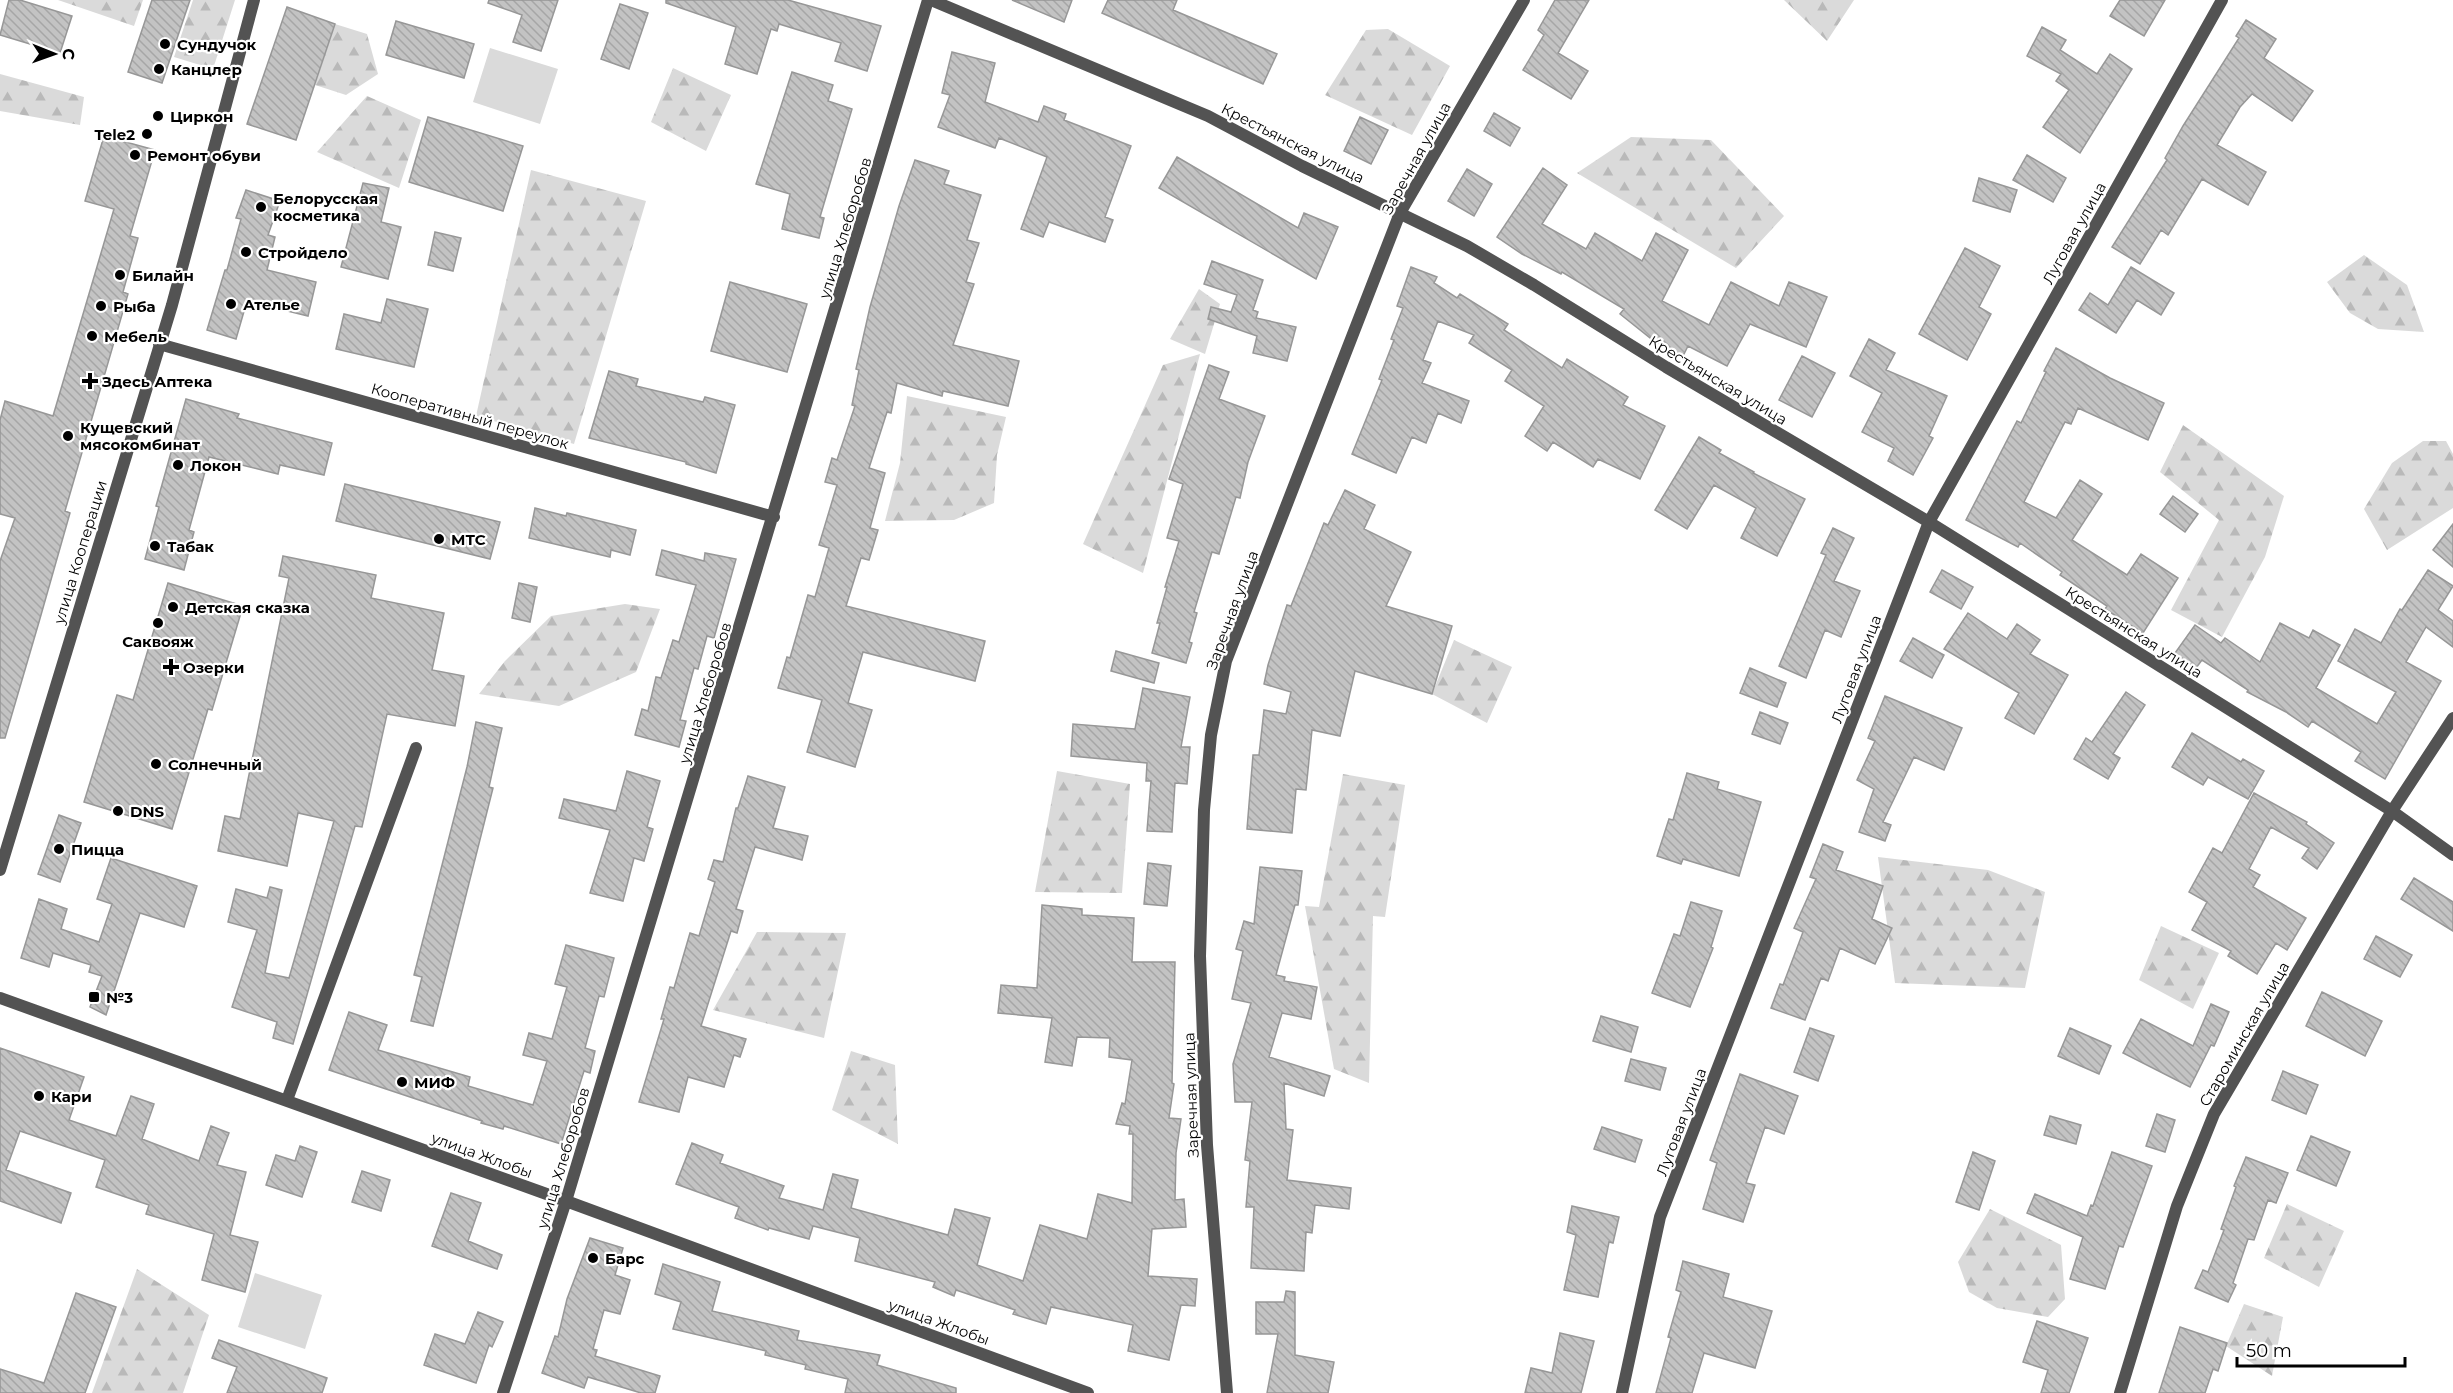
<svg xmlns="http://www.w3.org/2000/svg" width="2453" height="1393" font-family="Montserrat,sans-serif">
<defs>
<pattern id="forest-firs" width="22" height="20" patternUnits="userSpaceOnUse" patternTransform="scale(1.5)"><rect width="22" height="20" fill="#dadada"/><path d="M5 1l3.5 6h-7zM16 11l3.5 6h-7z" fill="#b9b9b9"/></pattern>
<pattern id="building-back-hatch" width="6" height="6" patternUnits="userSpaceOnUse" patternTransform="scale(1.5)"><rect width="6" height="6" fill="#c3c3c3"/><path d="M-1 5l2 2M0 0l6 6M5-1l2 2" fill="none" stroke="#a6a6a6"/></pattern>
</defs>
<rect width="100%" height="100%" fill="#fff"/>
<path fill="url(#forest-firs)" d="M58,0H143L134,26Z
M193,0H235L213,69L174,57Z
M1784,0H1854L1827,41Z
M335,24L367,34L378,74L346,95L315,85Z
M1388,29L1450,66L1412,135L1325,95L1366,30Z
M673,68L731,95L706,151L651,122Z
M0,74L84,97L80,125L0,111Z
M367,96L421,120L399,188L317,152Z
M1631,137L1711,140L1784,216L1736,268L1577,173Z
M531,170L646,201L574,444L476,416Z
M2364,255L2407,285L2424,332L2378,329L2350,313L2327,282Z
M1199,289L1220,304L1205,354L1170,339Z
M1200,354L1143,573L1083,544L1163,365Z
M907,396L1006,417L997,455L994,503L954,520L885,521L900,463Z
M2183,425L2284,496L2265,557L2222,637L2171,610L2219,520L2160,472Z
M2423,441H2446L2453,454V508L2387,550L2364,509L2392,463Z
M625,604L660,609L636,672L559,706L479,694L505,661L551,616Z
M1454,640L1512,667L1487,723L1432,694Z
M1057,771L1130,784L1122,893L1035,892Z
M1343,774L1405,785L1385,917L1373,916L1369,1083L1334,1069L1305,906L1319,907Z
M1878,857L1988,870L2045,892L2025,988L1895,983Z
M2161,926L2219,953L2193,1009L2139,980Z
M757,932L846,933L824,1038L713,1010Z
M851,1051L895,1065L898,1144L832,1110Z
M2287,1204L2344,1231L2319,1287L2264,1258Z
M1990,1209L2061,1245L2065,1299L2048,1317L1997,1308L1969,1292L1958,1262Z
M137,1269L209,1315L183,1393H92Z
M2244,1304L2283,1317L2272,1376L2226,1346Z"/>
<path fill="#dadada" d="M490,48L558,69L540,124L473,102Z
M255,1273L322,1295L305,1349L238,1327Z"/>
<path fill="url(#building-back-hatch)" stroke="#979797" stroke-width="1.5" d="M9,0H20L72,16L60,53L0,35Z
M152,0H190L162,83L128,72Z
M489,0H558L541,51L513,42L522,15L488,3Z
M666,0H788L881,26L867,71L835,61L841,43L779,24L777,31L771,29L757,74L725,64L736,27L666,3Z
M1012,0H1072L1064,22Z
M1108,0H1177L1173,10L1277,54L1263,84L1102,13Z
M1555,0H1589L1558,53L1588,71L1571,99L1523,70L1544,35L1538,30Z
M2120,0H2165L2144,36L2110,16Z
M620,4L648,13L629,69L601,59Z
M287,7L335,24L296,140L247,124Z
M2246,20L2276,39L2264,58L2313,91L2292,121L2252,94L2240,107L2217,145L2266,172L2248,205L2202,179L2168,235L2161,230L2140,264L2112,247L2167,160L2165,158L2183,126L2239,38L2236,36Z
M396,21L474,44L464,78L386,55Z
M2042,27L2066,40L2060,50L2097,74L2110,54L2132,69L2080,153L2043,127L2069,90L2056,81L2061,74L2027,56Z
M952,52L995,63L985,102L1038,122L1044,106L1066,114L1064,120L1131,146L1105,217L1113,220L1105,242L1049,222L1043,237L1021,229L1047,157L999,138L995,148L938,127L950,95L942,93Z
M792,72L833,85L828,101L852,109L820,217L824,218L819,238L782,229L790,194L756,184Z
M1494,113L1520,128L1510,146L1484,131Z
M428,117L523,146L503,211L409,182Z
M1360,117L1388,130L1371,164L1344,151Z
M104,136L155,150L130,236L138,238L123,292L128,294L65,511L70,513L39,622L5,738H0V561L15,518L0,514V420L5,401L53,416L114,209L85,201Z
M2027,155L2066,178L2053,202L2013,180Z
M1177,157L1298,228L1304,213L1338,227L1316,279L1159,188Z
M915,160L949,171L944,184L981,195L967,240L979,243L966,282L974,284L953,345L1019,361L1008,406L943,391L942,396L897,383L891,413L887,412L869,468L885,473L870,528L878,530L869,560L861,558L846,606L985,641L975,681L863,652L848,703L872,710L855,767L807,752L822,700L778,688L787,657L790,658L808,595L815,597L829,548L819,545L837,485L825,482L832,458L837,460L855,406L852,405L859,370L856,369L870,307L899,206Z
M1543,168L1567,185L1542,224L1586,249L1595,233L1642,261L1656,233L1688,250L1662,301L1709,325L1731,282L1779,306L1789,282L1827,297L1806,347L1750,324L1727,366L1688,346L1683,356L1654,341L1620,314L1624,309L1562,272L1561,274L1522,254L1497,237Z
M1467,169L1492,184L1474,216L1448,201Z
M1979,178L2017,190L2010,212L1973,201Z
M363,183L389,188L381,222L401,227L388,279L341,267Z
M246,190L280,201L268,235L275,237L267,270L316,282L308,316L247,301L236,339L207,330L225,270H227L241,219L236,218Z
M435,232L461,238L453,271L428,265Z
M1965,248L2000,266L1979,307L1991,314L1967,360L1919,334Z
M1212,261L1263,280L1253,310L1258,312L1256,318L1296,327L1287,361L1253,353L1257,336L1208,319L1211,307L1231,312L1237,295L1204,284Z
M1411,267L1437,277L1434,283L1457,298L1460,294L1508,324L1504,330L1562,368L1567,359L1628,397L1623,405L1665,426L1640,479L1598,459L1593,467L1553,442L1547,451L1525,436L1544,406L1505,381L1512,370L1469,343L1474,335L1438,321L1423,360L1431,363L1422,383L1469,401L1461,423L1438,413L1426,443L1412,437L1396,473L1352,454L1382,380L1379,379L1394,340L1391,339L1403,308L1397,306Z
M2131,267L2174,293L2161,315L2137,300L2116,333L2079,310L2090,293L2108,305Z
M730,282L807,304L787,372L711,351Z
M387,299L428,309L414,367L336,349L344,314L381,323Z
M1869,339L1895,353L1886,370L1947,396L1929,436L1933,438L1913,475L1888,461L1894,448L1862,432L1882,393L1850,376Z
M2056,348L2110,378L2164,403L2148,440L2078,408L2071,424L2065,422L2024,502L2056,518L2080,480L2102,494L2072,540L2127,575L2141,554L2178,578L2143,633L2105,609L2107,606L2060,575L2062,572L2020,543L2018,547L1966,520L2017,421L2021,423L2046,372L2044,371Z
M1802,356L1835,373L1812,417L1779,400Z
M1209,365L1229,372L1219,399L1265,416L1248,462L1240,498L1236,497L1219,554L1212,552L1194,612L1197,613L1189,642L1192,643L1186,663L1152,653L1160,623H1157L1167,587H1165L1179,541L1167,538L1183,484L1169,479Z
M609,371L638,379L636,386L703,402L705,397L735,405L716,473L686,464V462L589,438Z
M186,399L239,414L237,418L332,443L324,475L280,465L278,474L209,457L189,530L194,532L184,570L145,559L159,507L156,506Z
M1699,437L1721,450L1719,453L1754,472L1753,473L1805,499L1777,556L1741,538L1756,508L1714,485L1687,529L1655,510Z
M345,484L500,522L490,559L336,521Z
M1345,490L1375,505L1364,529L1411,552L1386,606L1452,626L1432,694L1355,671L1340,736L1312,730L1306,790L1296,789L1292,833L1247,829L1253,755H1259L1264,710L1286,714L1291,692L1264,684L1268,665L1287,605L1291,606L1324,523L1328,525Z
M2173,496L2198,514L2185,532L2160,514Z
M535,508L566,516L567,513L636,530L630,555L611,550L610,557L529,538Z
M2453,524V567L2433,550Z
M1833,528L1854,538L1834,581L1860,591L1841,637L1825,630L1806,678L1779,666L1826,555L1821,553Z
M662,550L704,561L705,553L736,559L714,638L707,636L698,669L694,668L680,720L686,721L679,747L635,735L642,709L648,711L656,677L661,678L673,640L679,642L696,585L656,575Z
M283,556L376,575L371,598L444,613L432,670L464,676L455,726L387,714L362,827L355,826L293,1044L273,1038L277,1022L232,1007L257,930L228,922L236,889L267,898L270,887L282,890L265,973L289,978L334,821L298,813L287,866L218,851L225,816L240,819L289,578L279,576Z
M1942,570L1973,587L1961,609L1930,592Z
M2428,570L2453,586L2438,610L2453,621V647L2426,627L2406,662L2441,681L2385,779L2355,761L2361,752L2312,721L2308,727L2286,712L2247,692L2248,690L2202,660L2196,668L2175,653L2195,625L2221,643L2225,638L2260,662L2280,623L2309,638L2313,630L2340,645L2316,688L2377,724L2396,692L2338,661L2355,629L2381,643L2400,609L2402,610Z
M168,583L243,606L212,710L208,709L172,829L84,802L117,695L133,700Z
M519,583L537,587L530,622L512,618Z
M1968,613L2007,639L2017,624L2040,640L2030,654L2068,675L2034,734L2005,718L2019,693L1944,649Z
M1913,638L1944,655L1932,678L1900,661Z
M1116,651L1159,663L1154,683L1111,671Z
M1750,668L1786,683L1777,707L1740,693Z
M1143,688L1190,697L1181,747H1190L1187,784L1175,783L1172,832L1147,831L1151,781H1146L1147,763L1071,756L1073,724L1135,729Z
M2126,692L2145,705L2113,754L2120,758L2108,779L2074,759L2086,738L2092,742Z
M1885,696L1962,728L1944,770L1914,757L1883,822L1891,825L1885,841L1859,832L1874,789L1857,780L1875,741L1868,738Z
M1760,712L1788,723L1780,744L1752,734Z
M476,722L502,728L489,787L493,788L433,1026L411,1021L422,977L414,975L467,767Z
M2192,733L2241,762L2243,759L2264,771L2248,799L2208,777L2203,785L2172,767Z
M627,771L660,781L647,827L653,829L644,861L634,858L623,901L590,893L610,830L559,818L564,799L616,811Z
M1687,773L1719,782L1717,789L1761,802L1739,876L1683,859L1681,864L1657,856L1669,819L1673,820Z
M748,776L785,787L773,828L808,836L802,860L755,847L736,909L743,911L737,933L731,931L701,1026L746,1039L740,1057L734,1055L724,1087L688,1077L679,1112L639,1102L664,1019H661L670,987L674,988L690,933L699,936L715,882L708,879L714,860L723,862L736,808H738Z
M2254,793L2307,822L2306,824L2334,843L2317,869L2302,858L2309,848L2271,827L2249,869L2260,875L2253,887L2306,918L2287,950L2276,943L2257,974L2228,956L2231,951L2192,930L2207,902L2189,892L2213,848L2222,853Z
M59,815L81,823L60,882L38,874Z
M1823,844L1843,852L1836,870L1883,886L1872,919L1892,928L1875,964L1840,948L1828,981L1821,978L1805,1020L1771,1008L1780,984L1783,985L1803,932L1794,928L1816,879L1810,877Z
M111,858L197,886L184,927L140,913L106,1015L90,1007L102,976L89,972L91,965L53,953L49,967L21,958L39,899L67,909L61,929L99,942L112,904L97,899Z
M1148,863L1171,866L1167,906L1144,904Z
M1260,867L1302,871L1298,905H1295L1276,975L1285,977L1284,981L1317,987L1311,1019L1282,1013L1269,1057L1330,1076L1324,1096L1284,1083L1286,1129L1293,1130L1287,1180L1351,1188L1349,1209L1315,1205L1312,1233L1306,1232L1304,1271L1251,1268L1254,1207H1246L1250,1161L1245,1160L1252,1102H1235L1233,1064L1251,1003L1232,999L1243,951L1236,949L1244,921L1254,924Z
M2414,878L2453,902V931L2401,899Z
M1691,902L1722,911L1711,947L1713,948L1690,1007L1652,993L1674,934L1680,936Z
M1042,905L1082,909V915L1134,918L1132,962H1175L1172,1083L1174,1084L1169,1118L1181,1119L1176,1153L1175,1200L1184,1199L1186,1227L1152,1229L1148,1276L1197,1279L1195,1306L1181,1305L1169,1360L1128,1351L1133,1325L1051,1307L1046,1324L1013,1314L1015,1310L956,1290L954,1296L933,1287L935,1282L855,1261L860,1238L813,1226L809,1239L769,1228L768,1230L735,1218L739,1207L676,1184L692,1143L723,1155L720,1163L784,1186L779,1198L823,1210L833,1174L858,1180L851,1208L948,1235L955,1209L990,1218L977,1265L1023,1281L1040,1225L1087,1239L1098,1194L1132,1203L1133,1134H1129L1130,1126L1116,1124L1122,1103L1125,1104L1132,1060L1109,1057L1110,1038L1077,1037L1072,1066L1045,1062L1052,1018L998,1013L1001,985L1037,988Z
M2376,936L2412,955L2400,977L2364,959Z
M566,945L614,958L604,997L599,996L585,1048L595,1051L590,1073L584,1071L561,1144L504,1126L503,1129L481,1123L482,1121L329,1070L349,1012L387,1025L378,1050L470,1077L468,1086L533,1105L547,1061L523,1055L529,1033L552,1039L567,987L555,984Z
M2322,992L2382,1021L2365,1056L2306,1026Z
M2211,1004L2229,1012L2214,1046L2211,1045L2190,1087L2123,1053L2141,1019L2193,1046Z
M1601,1016L1638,1027L1631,1052L1593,1041Z
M1810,1028L1834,1036L1818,1081L1794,1072Z
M2070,1028L2111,1046L2099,1074L2058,1056Z
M0,1048L84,1077L69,1120L116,1136L131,1096L154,1104L142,1139L199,1161L211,1126L229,1133L217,1165L246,1172L230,1235L258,1242L245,1292L202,1280L214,1234L146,1214L149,1205L96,1187L105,1160L20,1131L6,1170L71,1193L61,1223L0,1201Z
M1631,1059L1666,1068L1660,1090L1625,1081Z
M2283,1071L2318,1085L2306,1114L2272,1100Z
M1740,1074L1798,1096L1784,1134L1765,1127L1746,1183L1755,1185L1743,1222L1703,1209L1717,1163L1710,1160Z
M2157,1114L2175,1120L2165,1152L2146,1146Z
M2050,1116L2081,1125L2076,1144L2044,1135Z
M1602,1127L1642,1140L1635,1162L1594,1149Z
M2311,1136L2350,1152L2336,1186L2297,1170Z
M300,1146L317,1152L302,1197L266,1185L276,1155L295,1161Z
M1973,1152L1995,1161L1979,1210L1956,1202Z
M2112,1152L2152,1166L2123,1247L2119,1246L2105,1289L2070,1279L2083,1237L2027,1213L2035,1194L2087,1216L2091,1205L2093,1206Z
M2246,1157L2288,1173L2276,1203L2268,1200L2254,1240L2248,1239L2233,1283L2236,1285L2228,1302L2195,1288L2203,1270L2208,1272L2224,1230L2221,1229L2236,1187L2234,1186Z
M362,1171L390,1180L381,1211L352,1202Z
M451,1193L481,1203L468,1241L502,1255L497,1269L432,1246Z
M1572,1206L1619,1217L1613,1243L1609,1242L1598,1297L1564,1290L1576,1235L1567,1232Z
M590,1238L623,1248L615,1275L630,1280L620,1314L604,1310L593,1349L597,1350L595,1356L660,1376L655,1393H641L588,1377L584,1388L542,1373L555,1336L558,1337L567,1299Z
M1683,1261L1729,1274L1723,1297L1772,1311L1755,1368L1704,1353L1692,1393H1656L1671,1338L1668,1337L1681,1292L1676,1290Z
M663,1264L720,1282L712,1311L799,1331L797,1340L880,1355L877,1365L956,1388V1393H845L848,1379L805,1369L806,1365L765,1355L766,1351L673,1329L681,1302L655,1294Z
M1286,1291L1295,1292V1355L1334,1362L1328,1393H1267L1278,1334H1256V1302H1284Z
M76,1293L116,1307L85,1393H0V1369L44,1383Z
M478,1312L503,1322L492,1347L489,1345L476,1383L424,1365L435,1334L465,1344Z
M2037,1321L2088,1338L2069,1393H2041L2048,1370L2023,1362Z
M2180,1327L2227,1343L2218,1371L2213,1369L2205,1393H2159Z
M1560,1333L1594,1341L1581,1393H1525L1531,1368L1552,1373Z
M219,1340L327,1378L322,1393H227L237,1367L212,1358Z"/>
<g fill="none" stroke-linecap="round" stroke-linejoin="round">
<path stroke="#535353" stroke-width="12" d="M159,344L774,517
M0,870L172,305L254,0
M287,1100L416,748
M566,1201L928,0
M1227,1393L1207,1145L1200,956L1204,810L1211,735L1226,661L1400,213L1524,0
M1622,1393L1660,1217L1929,522L2222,0"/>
<path stroke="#535353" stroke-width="12" d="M931,0L1208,116L1302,166L1467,246L1534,285L1666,367L1929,522L2392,811L2453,855
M0,998L566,1201L1088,1393
M503,1393L566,1201
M2120,1393L2177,1206L2214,1114L2392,811L2453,718"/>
</g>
<g fill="#000" stroke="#fff" stroke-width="2">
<circle cx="165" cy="44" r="6"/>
<circle cx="159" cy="69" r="6"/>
<circle cx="158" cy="116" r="6"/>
<circle cx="147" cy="134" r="6"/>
<circle cx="135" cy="155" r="6"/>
<circle cx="261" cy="207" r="6"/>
<circle cx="246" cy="252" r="6"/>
<circle cx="120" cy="275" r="6"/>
<circle cx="231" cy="304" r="6"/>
<circle cx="101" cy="306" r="6"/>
<circle cx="92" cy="336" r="6"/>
<path d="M87 372h6v6h6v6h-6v6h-6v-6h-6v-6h6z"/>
<circle cx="68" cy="436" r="6"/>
<circle cx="178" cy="465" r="6"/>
<circle cx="439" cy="539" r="6"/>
<circle cx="155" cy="546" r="6"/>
<circle cx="173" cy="607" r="6"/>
<circle cx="158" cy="623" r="6"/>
<path d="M168 658h6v6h6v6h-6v6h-6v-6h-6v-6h6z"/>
<circle cx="156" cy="764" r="6"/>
<circle cx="118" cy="811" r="6"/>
<circle cx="59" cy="849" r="6"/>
<rect x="88" y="991" width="12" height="12" rx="3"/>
<circle cx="402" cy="1082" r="6"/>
<circle cx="39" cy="1096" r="6"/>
<circle cx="593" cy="1258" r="6"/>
</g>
<g text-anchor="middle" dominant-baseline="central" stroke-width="4.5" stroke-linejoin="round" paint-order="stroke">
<g font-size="15" font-weight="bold" fill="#000" stroke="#fff" text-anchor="start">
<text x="177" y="44">Сундучок</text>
<text x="171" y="69">Канцлер</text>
<text x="170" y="116">Циркон</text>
<text x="135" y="134" text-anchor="end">Tele2</text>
<text x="147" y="155">Ремонт обуви</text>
<text x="273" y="198">Белорусская<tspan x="273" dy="17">косметика</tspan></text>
<text x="258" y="252">Стройдело</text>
<text x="132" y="275">Билайн</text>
<text x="243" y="304">Ателье</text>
<text x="113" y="306">Рыба</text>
<text x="104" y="336">Мебель</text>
<text x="102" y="381">Здесь Аптека</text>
<text x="80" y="427">Кущевский<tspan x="80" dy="17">мясокомбинат</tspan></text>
<text x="190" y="465">Локон</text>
<text x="451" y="539">МТС</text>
<text x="167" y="546">Табак</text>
<text x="185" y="607">Детская сказка</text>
<text x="158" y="641" text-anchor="middle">Саквояж</text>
<text x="183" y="667">Озерки</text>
<text x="168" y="764">Солнечный</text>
<text x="130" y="811">DNS</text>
<text x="71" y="849">Пицца</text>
<text x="106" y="997">№3</text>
<text x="414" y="1082">МИФ</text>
<text x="51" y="1096">Кари</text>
<text x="605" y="1258">Барс</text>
</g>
<g font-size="15" fill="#000" stroke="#fff">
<text transform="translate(1293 143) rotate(27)">Крестьянская улица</text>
<text transform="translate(1416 158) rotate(-61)">Заречная улица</text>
<text transform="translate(845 228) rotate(-73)">улица Хлеборобов</text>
<text transform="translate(2074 233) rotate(-61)">Луговая улица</text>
<text transform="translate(1718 380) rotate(31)">Крестьянская улица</text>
<text transform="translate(470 416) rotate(16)">Кооперативный переулок</text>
<text transform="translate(80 552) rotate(-73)">улица Кооперации</text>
<text transform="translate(1232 610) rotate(-70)">Заречная улица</text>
<text transform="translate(2134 632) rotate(32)">Крестьянская улица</text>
<text transform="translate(1856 669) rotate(-69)">Луговая улица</text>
<text transform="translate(705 693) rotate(-73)">улица Хлеборобов</text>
<text transform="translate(2244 1034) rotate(-60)">Староминская улица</text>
<text transform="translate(1191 1095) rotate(-92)">Заречная улица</text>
<text transform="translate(1681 1122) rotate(-69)">Луговая улица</text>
<text transform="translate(482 1155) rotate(20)">улица Жлобы</text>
<text transform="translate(563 1158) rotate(-73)">улица Хлеборобов</text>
<text transform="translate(939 1322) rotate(20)">улица Жлобы</text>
</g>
</g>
<g transform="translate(54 54) rotate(91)" stroke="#ffffff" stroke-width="4.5" paint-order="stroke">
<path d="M0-4.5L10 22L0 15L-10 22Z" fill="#000000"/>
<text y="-9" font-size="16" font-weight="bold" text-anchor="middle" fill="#000000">С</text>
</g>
<path d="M2237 1357v9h168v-9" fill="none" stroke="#000000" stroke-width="3"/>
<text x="2246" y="1357" font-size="18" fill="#000000" stroke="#ffffff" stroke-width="4.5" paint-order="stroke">50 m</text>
</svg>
